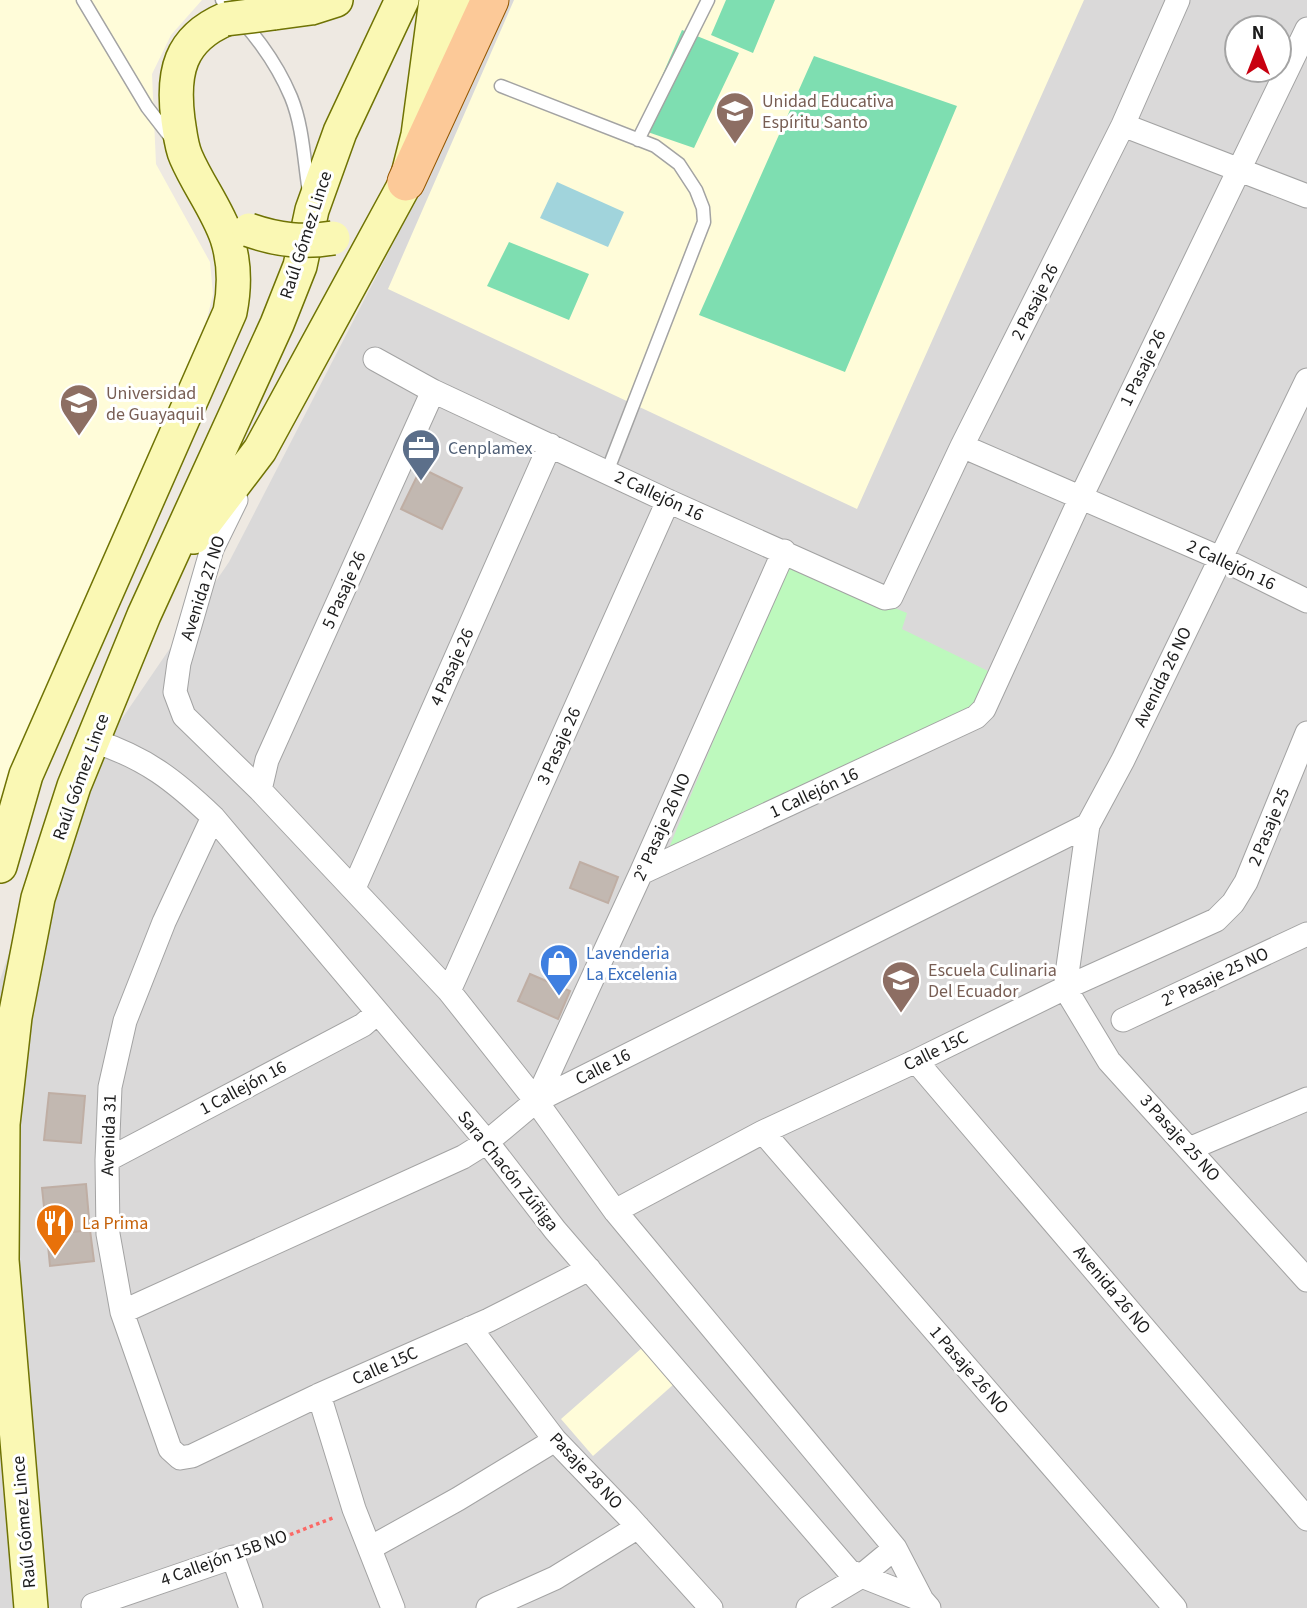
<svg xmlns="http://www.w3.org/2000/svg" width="1307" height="1608" font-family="'Source Sans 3',sans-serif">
<rect width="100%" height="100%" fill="#eee9e2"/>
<path fill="#dad9d9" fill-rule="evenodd" d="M504,0H1307V1608H0V980L96,694L121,720L229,562L411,209ZM1237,28H1279V70H1237Z"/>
<path fill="#fffcd9" d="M0,0H202L171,35L152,74L156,164L210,262L213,294L207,319L107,554L71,638L64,644L55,662L56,679L22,741L0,807Z
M514,0H1084L857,509L388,289Z
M643,1347L674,1384L593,1456L561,1419Z"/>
<path fill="#bdf9bd" d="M787,564L907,613L902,629L988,671L979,702L666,855Z"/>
<path fill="#7edeb1" d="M726,0H775L753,53L711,35Z
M682,30L739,53L694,148L639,129Z
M814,56L957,106L845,372L699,315Z
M509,242L589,274L569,320L487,286Z"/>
<path fill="#a1d4dc" d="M557,182L624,212L608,247L540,218Z"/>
<path fill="#c2b8b1" stroke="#bfaea4" stroke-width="2" d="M421,468L462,488L442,529L401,509Z
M580,862L618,877L608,903L570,888Z
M530,974L570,991L558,1019L518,1001Z
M49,1093L85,1096L81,1143L44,1140Z
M86,1184L90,1230L47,1235L42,1188Z
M90,1230L94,1261L50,1266L47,1235Z"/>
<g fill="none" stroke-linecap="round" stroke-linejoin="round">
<g stroke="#a3a3a3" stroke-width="15">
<path id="service" d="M83,0L147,107L171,138
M222,0C251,29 275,59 291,97C303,126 304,161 309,192
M501,86L655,146L679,164L696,190L703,208L704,222L607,472
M638,140L708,0"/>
</g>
<g stroke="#a3a3a3" stroke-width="25">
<path id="minor" d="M1123,125L1307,196
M375,359L433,391L668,501L885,598L891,597L962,446L1123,125L1178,0
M1307,380L1123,760L1088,825L1065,988L1109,1061L1307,1280
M962,446L1220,558L1307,601
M236,500L212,549L179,663L175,692L184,716L260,790L449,991L536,1101L615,1211L895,1548L922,1600L929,1608
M94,741C146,758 174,780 213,817L487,1142L555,1230L849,1571L922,1600
M260,790L267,760L433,391
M213,817L164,922L125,1021L110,1087L107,1160L108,1234L122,1312L170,1449L180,1458L192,1456L319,1395L489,1320L589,1269
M641,873L976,717L984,709L1081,497L1307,29
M354,888L550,445
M449,991L668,501
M1123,1020L1307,934
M916,1061L1307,1519
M536,1101L641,873L784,551
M763,1132L1175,1608
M1189,1149L1307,1099
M107,1160L363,1025L377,1013
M615,1211L763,1132L916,1061L1065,988L1216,920L1233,903L1246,882L1307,733
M122,1312L463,1157L487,1142L536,1101L1088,825
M470,1328L555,1440L628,1516L711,1608
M319,1395L354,1509L393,1608
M370,1548L458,1499L555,1440
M93,1605L233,1557L251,1608
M488,1608L555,1578L638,1527
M808,1608L860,1577L895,1548"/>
</g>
<g stroke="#6f7304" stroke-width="36">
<path id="secondary" d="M274,13L311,8L336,0
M442,62L451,31L465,0
M194,537L260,450L406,182L418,135L436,0
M0,866L26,775L230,312C235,287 235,263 227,238C217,209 198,185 186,157C181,146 180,132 178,120C172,73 179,39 226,19
M31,1608L2,1260L3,1124L15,1017L38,898L74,786L144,615L277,324L300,266L312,210L340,132L402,0"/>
</g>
<g stroke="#945700" stroke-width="39">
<path id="primary" d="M406,182L490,0"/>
</g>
<path stroke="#fb6966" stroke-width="3.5" stroke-dasharray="3.5 3.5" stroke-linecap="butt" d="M251,1550L335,1517"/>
<use href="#service" stroke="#fff" stroke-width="12"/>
<use href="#minor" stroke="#fff" stroke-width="23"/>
<use href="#secondary" stroke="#faf8b4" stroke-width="33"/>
<use href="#primary" stroke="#fcc998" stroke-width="37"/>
<g stroke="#6f7304" stroke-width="36" stroke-linecap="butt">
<path id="secondary-bridge" d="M226,19L274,13
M249,230C278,240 303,243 333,238"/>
</g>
<use href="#secondary-bridge" stroke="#faf8b4" stroke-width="33"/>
</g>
<defs>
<g id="school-pin" transform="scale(2.0125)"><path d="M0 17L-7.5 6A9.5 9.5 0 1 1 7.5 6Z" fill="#8d6e63" stroke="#fff"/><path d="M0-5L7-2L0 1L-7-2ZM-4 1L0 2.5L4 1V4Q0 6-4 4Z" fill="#fff"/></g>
<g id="university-pin" transform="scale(2.0125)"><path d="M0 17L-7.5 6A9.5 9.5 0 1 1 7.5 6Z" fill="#8d6e63" stroke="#fff"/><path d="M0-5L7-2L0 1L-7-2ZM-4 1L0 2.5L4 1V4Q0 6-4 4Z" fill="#fff"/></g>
<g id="office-pin" transform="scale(2.0125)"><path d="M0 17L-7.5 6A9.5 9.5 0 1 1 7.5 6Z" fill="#5c6f8a" stroke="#fff"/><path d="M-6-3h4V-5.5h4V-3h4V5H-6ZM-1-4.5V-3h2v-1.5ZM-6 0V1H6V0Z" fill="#fff"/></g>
<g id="shop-pin" transform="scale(2.0125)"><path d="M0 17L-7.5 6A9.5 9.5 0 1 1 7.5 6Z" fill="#3f7fe0" stroke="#fff"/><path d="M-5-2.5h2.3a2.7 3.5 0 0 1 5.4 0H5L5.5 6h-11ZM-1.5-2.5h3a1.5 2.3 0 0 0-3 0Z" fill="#fff"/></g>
<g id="restaurant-pin" transform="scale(2.0125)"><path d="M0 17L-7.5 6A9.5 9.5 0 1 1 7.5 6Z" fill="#e8710a" stroke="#fff"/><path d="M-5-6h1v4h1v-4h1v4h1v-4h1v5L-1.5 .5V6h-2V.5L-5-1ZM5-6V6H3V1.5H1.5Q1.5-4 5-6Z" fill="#fff"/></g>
</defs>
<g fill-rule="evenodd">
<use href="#school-pin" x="735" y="111"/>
<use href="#university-pin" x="79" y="403"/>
<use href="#office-pin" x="421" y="448"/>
<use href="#shop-pin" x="559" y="963"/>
<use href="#school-pin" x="901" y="980"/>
<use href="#restaurant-pin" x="55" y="1223"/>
</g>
<g text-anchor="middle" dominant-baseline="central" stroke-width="6" stroke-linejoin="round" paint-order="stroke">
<g font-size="18" fill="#785e54" stroke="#fff" text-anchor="start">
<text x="762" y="101">Unidad Educativa<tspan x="762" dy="21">Espíritu Santo</tspan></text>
<text x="106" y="393">Universidad<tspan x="106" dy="21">de Guayaquil</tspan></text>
<text x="928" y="970">Escuela Culinaria<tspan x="928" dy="21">Del Ecuador</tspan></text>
</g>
<g font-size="18" fill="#1c1c1c" stroke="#fff">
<text transform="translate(306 235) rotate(-72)">Raúl Gómez Lince</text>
<text transform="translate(1035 302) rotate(-63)">2 Pasaje 26</text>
<text transform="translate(1143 368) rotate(-64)">1 Pasaje 26</text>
<text transform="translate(659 496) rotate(25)">2 Callejón 16</text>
<text transform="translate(1231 565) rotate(25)">2 Callejón 16</text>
<text transform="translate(203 588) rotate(-72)">Avenida 27 NO</text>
<text transform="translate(344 590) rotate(-66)">5 Pasaje 26</text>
<text transform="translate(452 667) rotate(-66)">4 Pasaje 26</text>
<text transform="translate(1163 677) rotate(-64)">Avenida 26 NO</text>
<text transform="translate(559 746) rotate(-66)">3 Pasaje 26</text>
<text transform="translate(81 777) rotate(-70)">Raúl Gómez Lince</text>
<text transform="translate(814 793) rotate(-25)">1 Callejón 16</text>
<text transform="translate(662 827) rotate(-66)">2° Pasaje 26 NO</text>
<text transform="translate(1269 827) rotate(-68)">2 Pasaje 25</text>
<text transform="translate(1215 977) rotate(-25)">2° Pasaje 25 NO</text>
<text transform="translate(936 1051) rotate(-26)">Calle 15C</text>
<text transform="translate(603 1067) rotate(-27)">Calle 16</text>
<text transform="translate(243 1088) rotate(-28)">1 Callejón 16</text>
<text transform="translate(109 1135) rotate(-88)">Avenida 31</text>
<text transform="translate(1180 1138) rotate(48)">3 Pasaje 25 NO</text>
<text transform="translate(508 1171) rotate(51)">Sara Chacón Zúñiga</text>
<text transform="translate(1112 1290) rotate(50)">Avenida 26 NO</text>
<text transform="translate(385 1366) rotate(-24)">Calle 15C</text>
<text transform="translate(969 1370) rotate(49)">1 Pasaje 26 NO</text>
<text transform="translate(586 1471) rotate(47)">Pasaje 28 NO</text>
<text transform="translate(24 1522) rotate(-95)">Raúl Gómez Lince</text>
<text transform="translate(224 1558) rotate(-20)">4 Callejón 15B NO</text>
</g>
<g font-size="18" fill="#4e5e75" stroke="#fff" text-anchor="start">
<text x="448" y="448">Cenplamex</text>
</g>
<g font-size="18" fill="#366cbe" stroke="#fff" text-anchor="start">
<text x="586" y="953">Lavenderia<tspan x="586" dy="21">La Excelenia</tspan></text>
</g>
<g font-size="18" fill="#c56008" stroke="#fff" text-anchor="start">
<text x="82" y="1223">La Prima</text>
</g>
</g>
<g transform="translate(1258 49)"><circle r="33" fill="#ffffff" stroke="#a4a4a4" stroke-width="2"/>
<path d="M0-5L12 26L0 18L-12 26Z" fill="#c80010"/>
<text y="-10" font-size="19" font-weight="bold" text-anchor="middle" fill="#1c1c1c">N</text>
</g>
</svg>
